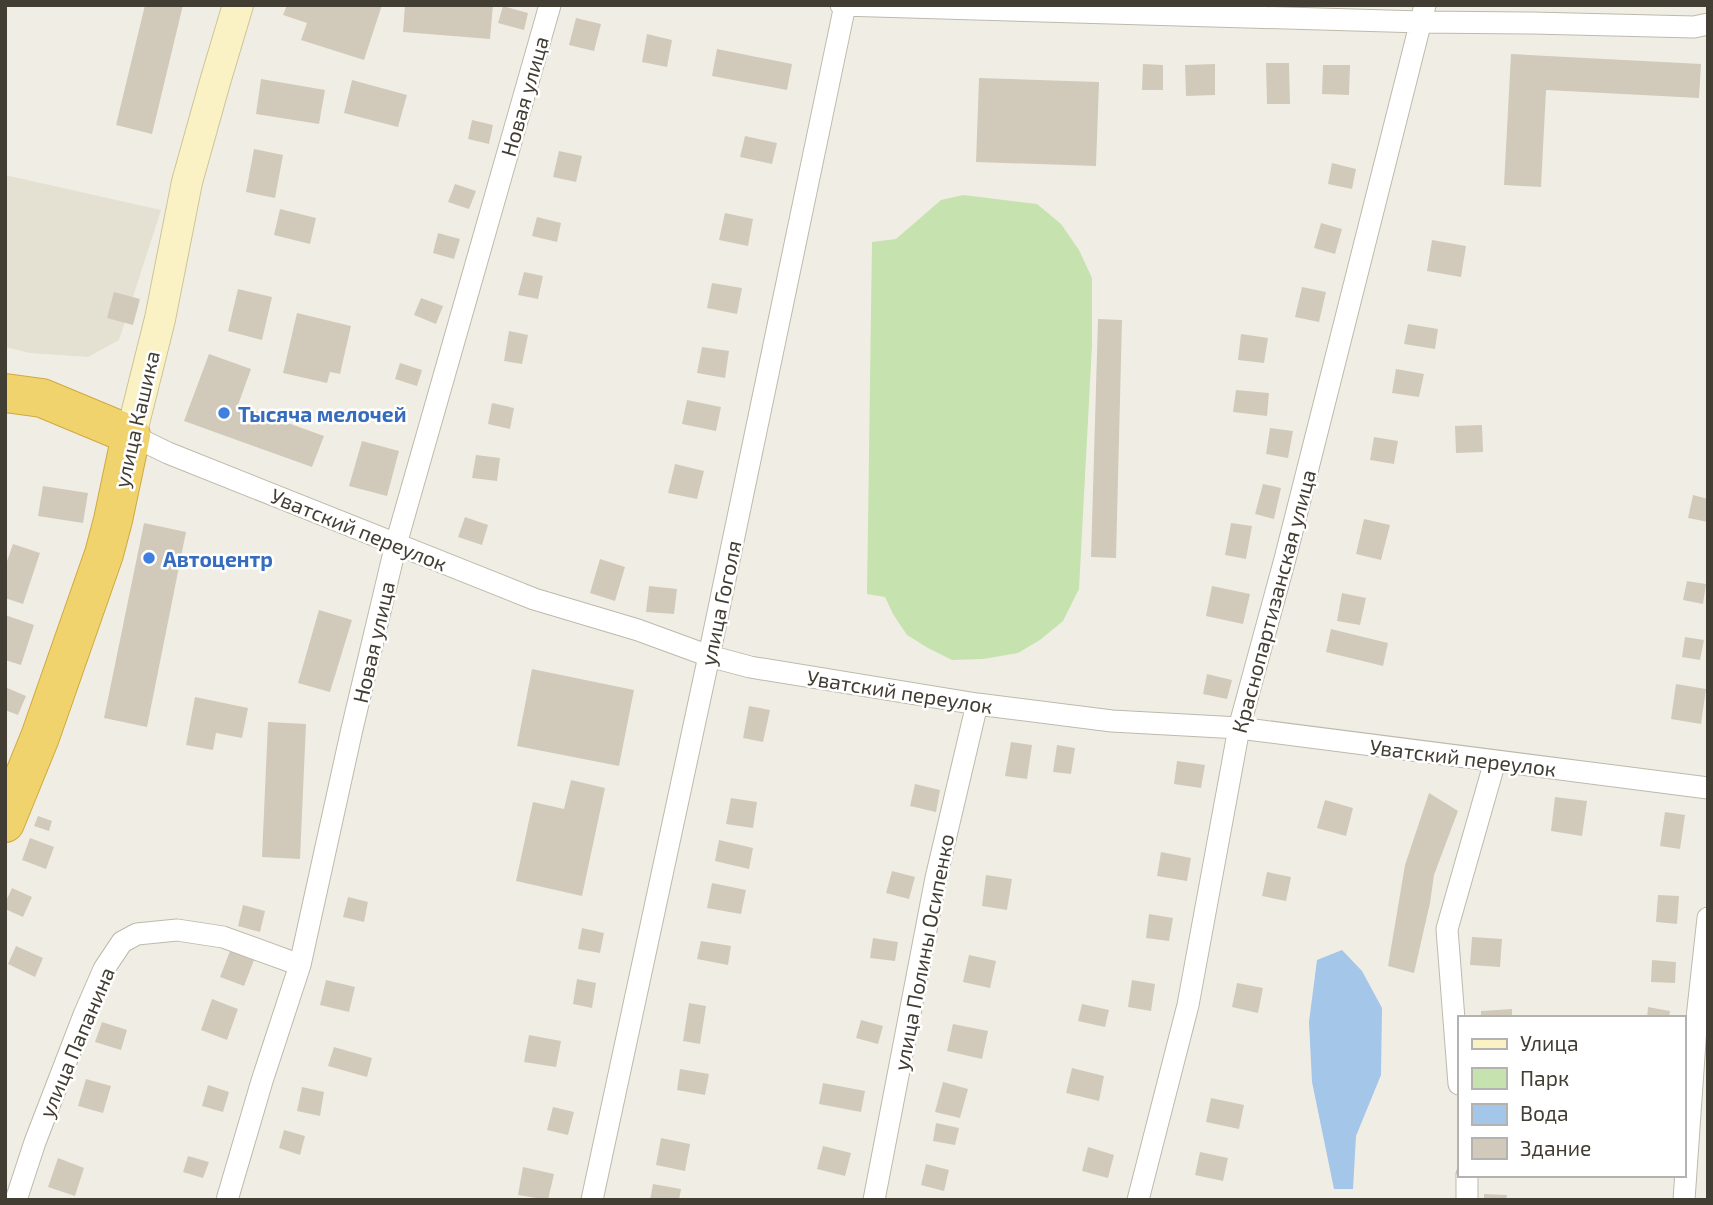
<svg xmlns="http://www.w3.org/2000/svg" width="1713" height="1205" font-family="'Exo 2',sans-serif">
<rect width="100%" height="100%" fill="#f0eee4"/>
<path fill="#e4e0d2" d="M5,175L161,210L119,340L88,357L30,353L5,347Z"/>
<path fill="#c6e2af" d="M963,195L1037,204L1061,224L1079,250L1092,278V345L1079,589L1063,621L1040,640L1018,653L983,659L952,660L928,648L907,635L893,614L885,597L867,594L872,242L896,239L941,200Z"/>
<path fill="#a4c6e9" d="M1342,950L1362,971L1382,1008L1381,1075L1356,1136L1353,1189H1334L1312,1082L1309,1022L1317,960Z"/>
<path fill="#d1caba" d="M145,5H183L152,134L116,125Z
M287,5H382L364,60L301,40L307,23L283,15Z
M405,5H493L490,39L403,32Z
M503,6L528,13L524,30L498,23Z
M576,18L601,24L594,51L569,45Z
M647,34L672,40L667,67L642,62Z
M717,49L792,64L787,90L712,76Z
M1511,54L1701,64L1699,98L1546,90L1541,187L1504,185Z
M1266,63H1289L1290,104H1267Z
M1143,64L1163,65V90H1142Z
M1215,64V95L1186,96L1185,65Z
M1323,65H1350L1349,95L1322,94Z
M979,78L1099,82L1096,166L976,162Z
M261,79L325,90L319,124L256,114Z
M352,80L407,95L398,127L344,113Z
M472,120L493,125L489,144L468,139Z
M745,136L777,143L772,164L740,157Z
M254,149L283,155L275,198L246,192Z
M559,151L582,156L576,182L553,177Z
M1332,163L1356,169L1352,189L1328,184Z
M455,184L476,191L469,209L448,202Z
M280,209L316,218L310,244L274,235Z
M725,213L753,219L748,246L719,240Z
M537,217L561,223L557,242L532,236Z
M1321,223L1342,229L1335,254L1314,248Z
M438,233L460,239L454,259L433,253Z
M1432,240L1466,246L1461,277L1427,271Z
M524,272L543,276L538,299L518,295Z
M712,283L742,288L737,314L707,308Z
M1302,287L1326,292L1319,322L1295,317Z
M238,289L272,297L262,340L228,331Z
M114,292L140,299L133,325L107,318Z
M421,298L443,306L436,324L414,315Z
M297,313L351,326L340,374L330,372L327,383L283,373Z
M1098,319L1122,320L1116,558L1091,557Z
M1408,324L1438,329L1435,349L1404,344Z
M509,331L528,335L522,364L504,361Z
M1241,334L1268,338L1264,363L1238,360Z
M702,347L729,351L725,378L697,373Z
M209,354L251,369L238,405L324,436L312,467L184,421Z
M400,363L422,370L417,386L395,379Z
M1396,369L1424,374L1419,397L1392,393Z
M1236,390L1269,393L1267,416L1233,412Z
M687,400L721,407L716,431L682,424Z
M492,403L514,408L510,429L488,424Z
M1482,425L1483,452L1456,453L1455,426Z
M1270,428L1293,431L1288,458L1266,454Z
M1374,437L1398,441L1394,464L1370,460Z
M362,441L399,451L387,496L349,486Z
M476,455L500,458L497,481L472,478Z
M675,464L704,471L697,499L668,493Z
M1263,484L1281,488L1274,519L1255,514Z
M43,486L88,493L83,523L38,516Z
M1693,495L1708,499V522L1688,518Z
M465,517L488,525L482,545L458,537Z
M1364,519L1390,525L1381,560L1356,554Z
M144,523L186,532L147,727L104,718Z
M1231,523L1252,526L1246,559L1225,555Z
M13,544L40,553L23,604L5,598V567Z
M600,559L625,567L615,601L590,593Z
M1687,581L1706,584L1703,604L1683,600Z
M649,586L677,589L674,614L646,612Z
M1212,586L1250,594L1243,624L1206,616Z
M1342,593L1366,598L1360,625L1337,621Z
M319,610L352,620L330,692L298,683Z
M5,615L34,625L21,665L5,660Z
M1331,629L1388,643L1383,666L1326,652Z
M1685,637L1704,640L1700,660L1682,657Z
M532,669L634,690L619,766L517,746Z
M1207,674L1232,680L1227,699L1203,694Z
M1676,684L1706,689L1701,724L1671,719Z
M5,687L26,696L18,715L5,710Z
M195,697L248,708L242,738L216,733L213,750L186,745Z
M749,706L770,710L763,742L743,738Z
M268,722L306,724L300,859L262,857Z
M1011,742L1032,745L1027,779L1005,776Z
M1057,745L1075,748L1071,774L1053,772Z
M1177,761L1205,765L1201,788L1174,784Z
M571,780L605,788L582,896L516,881L533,802L564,809Z
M915,784L940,790L936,812L910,806Z
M1429,793L1458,811L1434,875L1430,903L1414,973L1388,966L1405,865Z
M1555,797L1587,801L1582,836L1551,831Z
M731,798L757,802L753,828L726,824Z
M1325,800L1353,808L1346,836L1317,828Z
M1665,812L1685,815L1680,849L1660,846Z
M38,816L52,821L49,831L34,826Z
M30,838L54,847L46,869L22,860Z
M719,840L753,848L749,869L715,861Z
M1161,852L1191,858L1187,881L1157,876Z
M892,871L915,877L909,899L886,893Z
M1267,872L1291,877L1286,901L1262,896Z
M986,875L1012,879L1007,910L982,906Z
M712,883L746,890L741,914L707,908Z
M12,888L32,897L23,917L5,909V903Z
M1658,895L1679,896L1677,924L1656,922Z
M348,897L368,902L364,922L343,917Z
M243,905L265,911L260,932L238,926Z
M1149,914L1173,918L1169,941L1146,938Z
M582,928L604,933L600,953L578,949Z
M1472,937L1502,939L1500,967L1470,965Z
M873,938L898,942L895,961L870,958Z
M701,941L731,946L728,965L697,959Z
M16,946L43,958L35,977L8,964Z
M230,951L254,960L244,986L220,977Z
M969,955L996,961L990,988L963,982Z
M1652,960L1676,962L1675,983L1651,982Z
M577,979L596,983L592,1008L573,1004Z
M326,980L355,987L349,1012L320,1005Z
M1132,980L1155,984L1151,1011L1128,1007Z
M1237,983L1263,988L1258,1013L1232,1007Z
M212,999L238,1009L227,1040L201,1030Z
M689,1003L706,1006L700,1044L683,1041Z
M1082,1004L1109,1010L1105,1027L1078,1021Z
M1648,1007L1670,1011L1669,1018H1647Z
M1512,1009V1018H1481V1011Z
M861,1020L883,1026L878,1044L856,1038Z
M102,1022L127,1030L121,1050L95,1042Z
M953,1024L988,1031L982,1059L947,1051Z
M529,1035L561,1041L556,1067L524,1062Z
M334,1047L372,1058L367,1077L328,1066Z
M1072,1068L1104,1076L1099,1101L1066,1093Z
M680,1069L709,1074L705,1095L677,1090Z
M86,1079L111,1086L103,1113L78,1106Z
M943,1082L968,1089L960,1118L935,1112Z
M823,1083L865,1091L861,1112L819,1104Z
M208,1085L229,1092L223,1112L202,1106Z
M302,1087L324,1092L320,1116L297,1111Z
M1211,1098L1244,1105L1239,1129L1206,1122Z
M553,1107L574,1112L568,1135L547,1130Z
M936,1123L959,1128L955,1145L933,1141Z
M284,1130L305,1136L300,1155L279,1148Z
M661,1138L690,1144L685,1171L656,1165Z
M823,1146L851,1153L845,1176L817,1169Z
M1088,1147L1114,1155L1108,1178L1082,1171Z
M1200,1152L1228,1158L1223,1181L1195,1175Z
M188,1156L209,1162L203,1178L183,1172Z
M58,1158L84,1168L75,1196L48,1187Z
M926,1164L949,1170L944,1191L921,1185Z
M523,1167L554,1174L548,1200L518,1195Z
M653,1184L681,1189L679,1200H650Z
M1484,1194L1507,1195L1506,1200H1484Z"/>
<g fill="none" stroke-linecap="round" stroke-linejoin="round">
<g stroke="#beb9aa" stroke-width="23">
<path id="street" d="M841,5L1421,22L1532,23L1694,27L1708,24
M131,435L168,453L534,599L638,630L709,656L750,667L977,704L1112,721L1239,728L1708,788
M1459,1084L1447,929L1495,761
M16,1200L35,1142L84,1015L104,969L122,942L137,934L177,930L223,937L300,965
M227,1200L262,1081L300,965L352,729L396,544L550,5
M592,1200L709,656L845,5
M874,1200L936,878L977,704
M1138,1200L1188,1005L1239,728L1285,559L1425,5
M1467,1200V1175
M1684,1200L1696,1027L1708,918"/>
</g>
<g stroke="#cdc496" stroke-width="32">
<path id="secondary" d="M131,435L160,319L187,182L215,82L238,5"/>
</g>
<g stroke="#cfa93f" stroke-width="40">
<path id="highway" d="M5,393L42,398L131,435L113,520L104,554L40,737L5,823"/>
</g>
<use href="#street" stroke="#fff" stroke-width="21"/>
<use href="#secondary" stroke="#faf2c5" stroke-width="30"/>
<use href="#highway" stroke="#f1d36e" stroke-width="38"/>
</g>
<g fill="#3f7fe0" stroke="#fff" stroke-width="2.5">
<circle cx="224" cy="413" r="7"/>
<circle cx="149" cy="558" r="7"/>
</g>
<g text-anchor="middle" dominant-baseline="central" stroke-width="5" stroke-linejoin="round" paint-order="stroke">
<g font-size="21" fill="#423e34" stroke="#fff">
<text transform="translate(524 96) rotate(-74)">Новая улица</text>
<text transform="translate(136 419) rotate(-77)">улица Кашика</text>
<text transform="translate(359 529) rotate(22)">Уватский переулок</text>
<text transform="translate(1273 601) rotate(-75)">Краснопартизанская улица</text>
<text transform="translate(720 603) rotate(-78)">улица Гоголя</text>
<text transform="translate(373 642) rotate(-77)">Новая улица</text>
<text transform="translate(900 691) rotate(9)">Уватский переулок</text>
<text transform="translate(1463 757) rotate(7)">Уватский переулок</text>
<text transform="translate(923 952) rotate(-79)">улица Полины Осипенко</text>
<text transform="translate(76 1042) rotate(-67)">улица Папанина</text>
</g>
<g font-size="21" font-weight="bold" fill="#366cbe" stroke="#fff" text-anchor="start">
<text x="238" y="413">Тысяча мелочей</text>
<text x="163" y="558">Автоцентр</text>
</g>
</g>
<rect width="1713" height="1205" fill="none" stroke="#423e34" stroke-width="14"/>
<rect x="1458" y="1016" width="228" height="161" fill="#ffffff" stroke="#b3b2ae" stroke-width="2"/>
<rect x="1472" y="1039" width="35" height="10" fill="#faf2c5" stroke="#b3b2ae" stroke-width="2"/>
<text x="1520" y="1051" font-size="21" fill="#423e34">Улица</text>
<rect x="1472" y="1068" width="35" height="21" fill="#c6e2af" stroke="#b3b2ae" stroke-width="2"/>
<text x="1520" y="1086" font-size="21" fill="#423e34">Парк</text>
<rect x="1472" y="1104" width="35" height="21" fill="#a4c6e9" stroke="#b3b2ae" stroke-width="2"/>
<text x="1520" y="1121" font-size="21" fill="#423e34">Вода</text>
<rect x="1472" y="1138" width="35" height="21" fill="#d1caba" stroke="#b3b2ae" stroke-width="2"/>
<text x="1520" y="1156" font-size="21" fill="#423e34">Здание</text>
</svg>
